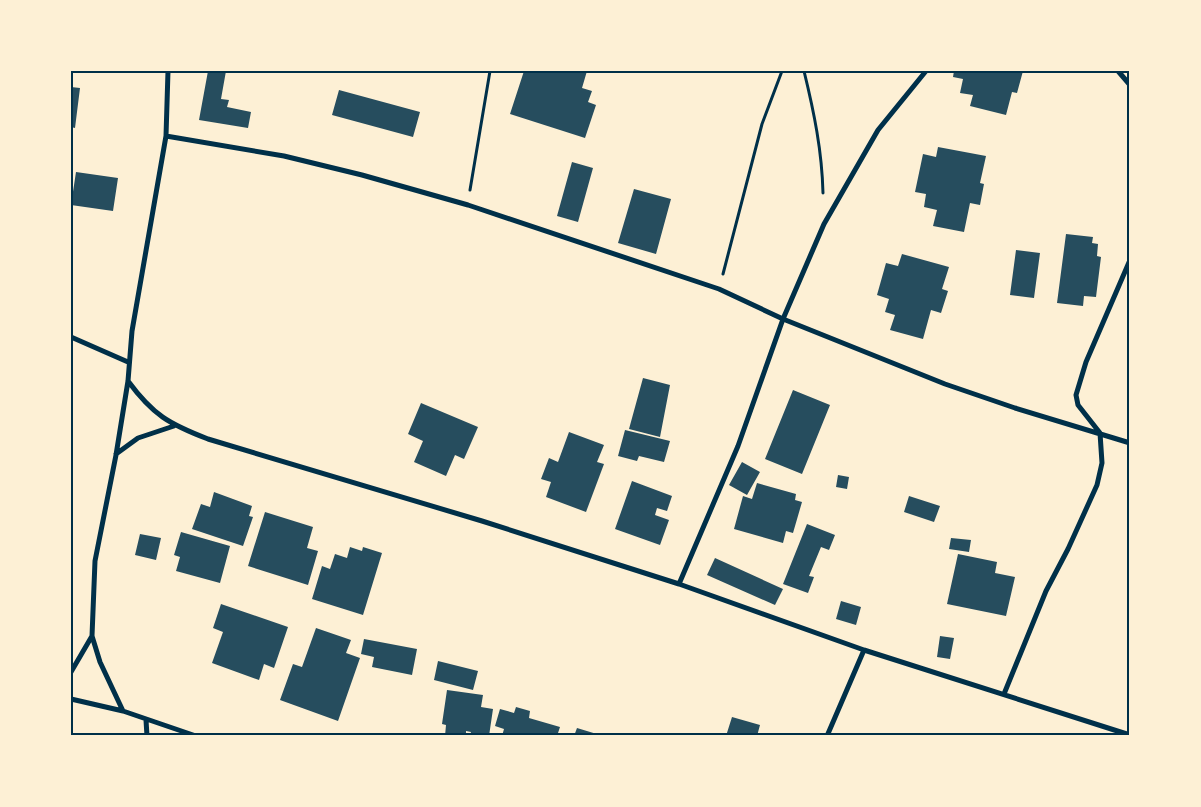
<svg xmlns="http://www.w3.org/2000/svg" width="1201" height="807" font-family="'Noto Sans',sans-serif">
<rect width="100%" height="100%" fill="#fdf0d5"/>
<path fill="#264d5e" d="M208,71H226L221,99L229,100L227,107L251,112L248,128L199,120Z
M524,71H587L582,88L592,91L588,102L596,105L585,138L510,114Z
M954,71H1023L1017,93L1012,92L1006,115L970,106L973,95L960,93L963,79L953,77Z
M71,87L80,88L75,128L71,127Z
M339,90L420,112L413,137L332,115Z
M938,147L986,156L980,183L984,184L980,205L970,203L964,232L933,226L937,210L924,207L926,194L915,192L923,154L936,157Z
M572,162L593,168L578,222L557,216Z
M76,172L118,178L113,211L71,205Z
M634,189L671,199L656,254L618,243Z
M1066,234L1093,237L1092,243L1098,244L1097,256L1101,257L1096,297L1084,296L1083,306L1057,303Z
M1016,250L1040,253L1034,298L1010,295Z
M902,254L949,267L942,289L948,291L941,313L931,310L923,339L890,330L895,315L885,312L889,299L877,295L886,263L898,266Z
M643,378L670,385L660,437L629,429Z
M793,390L830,405L802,474L765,459Z
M421,403L478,427L464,459L455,455L446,476L414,462L423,441L408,434Z
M625,430L670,441L664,462L639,456L637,461L618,456Z
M569,432L604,445L597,462L604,464L586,512L546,497L551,482L541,479L549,458L558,462Z
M742,462L760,472L747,495L729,485Z
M838,475L849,477L847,489L836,487Z
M632,481L672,496L667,511L657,508L655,515L669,520L660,545L615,529Z
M757,483L796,494L795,500L802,502L793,533L786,531L783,543L734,529L743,496L752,499Z
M214,492L252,506L249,516L253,517L243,546L192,529L201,504L210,507Z
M909,496L940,506L934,522L904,512Z
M265,512L313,527L307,548L318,551L308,585L248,566Z
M807,524L835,535L829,550L821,547L809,576L814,577L808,593L783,584Z
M181,532L230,546L220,583L176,571L180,557L174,555Z
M140,534L161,538L156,560L135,555Z
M951,538L971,540L969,552L949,549Z
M350,547L362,551L363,547L382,553L363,615L312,599L322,566L330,569L335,554L347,558Z
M958,554L997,562L995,573L1015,577L1006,616L947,604Z
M715,558L783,589L775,605L707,575Z
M841,601L861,607L856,625L836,619Z
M221,604L288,627L274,668L264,664L259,680L212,663L223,632L213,628Z
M316,628L351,640L346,653L360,658L338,721L280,700L293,664L302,667Z
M940,636L954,638L950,659L937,657Z
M364,639L417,649L412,675L372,667L374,657L361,654Z
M438,661L478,671L473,690L434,680Z
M447,690L483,695L481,707L493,709L489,736H470L471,732L466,731V736H445L446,725L442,724Z
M516,707L530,711L529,718L560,727L557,736H502L504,729L495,726L500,709L514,713Z
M732,717L760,725L757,736H726Z
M577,728L600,735V736H574Z"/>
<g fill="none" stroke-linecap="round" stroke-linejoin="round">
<path stroke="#003049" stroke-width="3" d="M804,71C814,112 822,151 823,193
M470,190L490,71
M723,274L762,124L782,71"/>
<path stroke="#003049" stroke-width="5" d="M1118,71L1130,85
M166,136L284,156L362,175L468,205L719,289L783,319L945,384L1015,408L1130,443
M71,337L128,362
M128,381C153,415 169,424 208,439L482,521L679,584L864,650L1130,735
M116,454L138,438L174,426
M679,584L738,446L783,319L824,224L878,130L926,71
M71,672L92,636
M1004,694L1046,591L1068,549L1097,485L1102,463L1100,433L1078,405L1076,395L1086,362L1130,260
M71,699L123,711L196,736
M123,711L100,662L92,636L95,561L116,455L128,381L132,331L166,136L168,71
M146,720L147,736
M827,736L864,650"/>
</g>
<rect width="1201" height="807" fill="none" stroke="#fdf0d5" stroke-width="145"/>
<rect x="72" y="72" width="1056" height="662" fill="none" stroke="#003049" stroke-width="2"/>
</svg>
